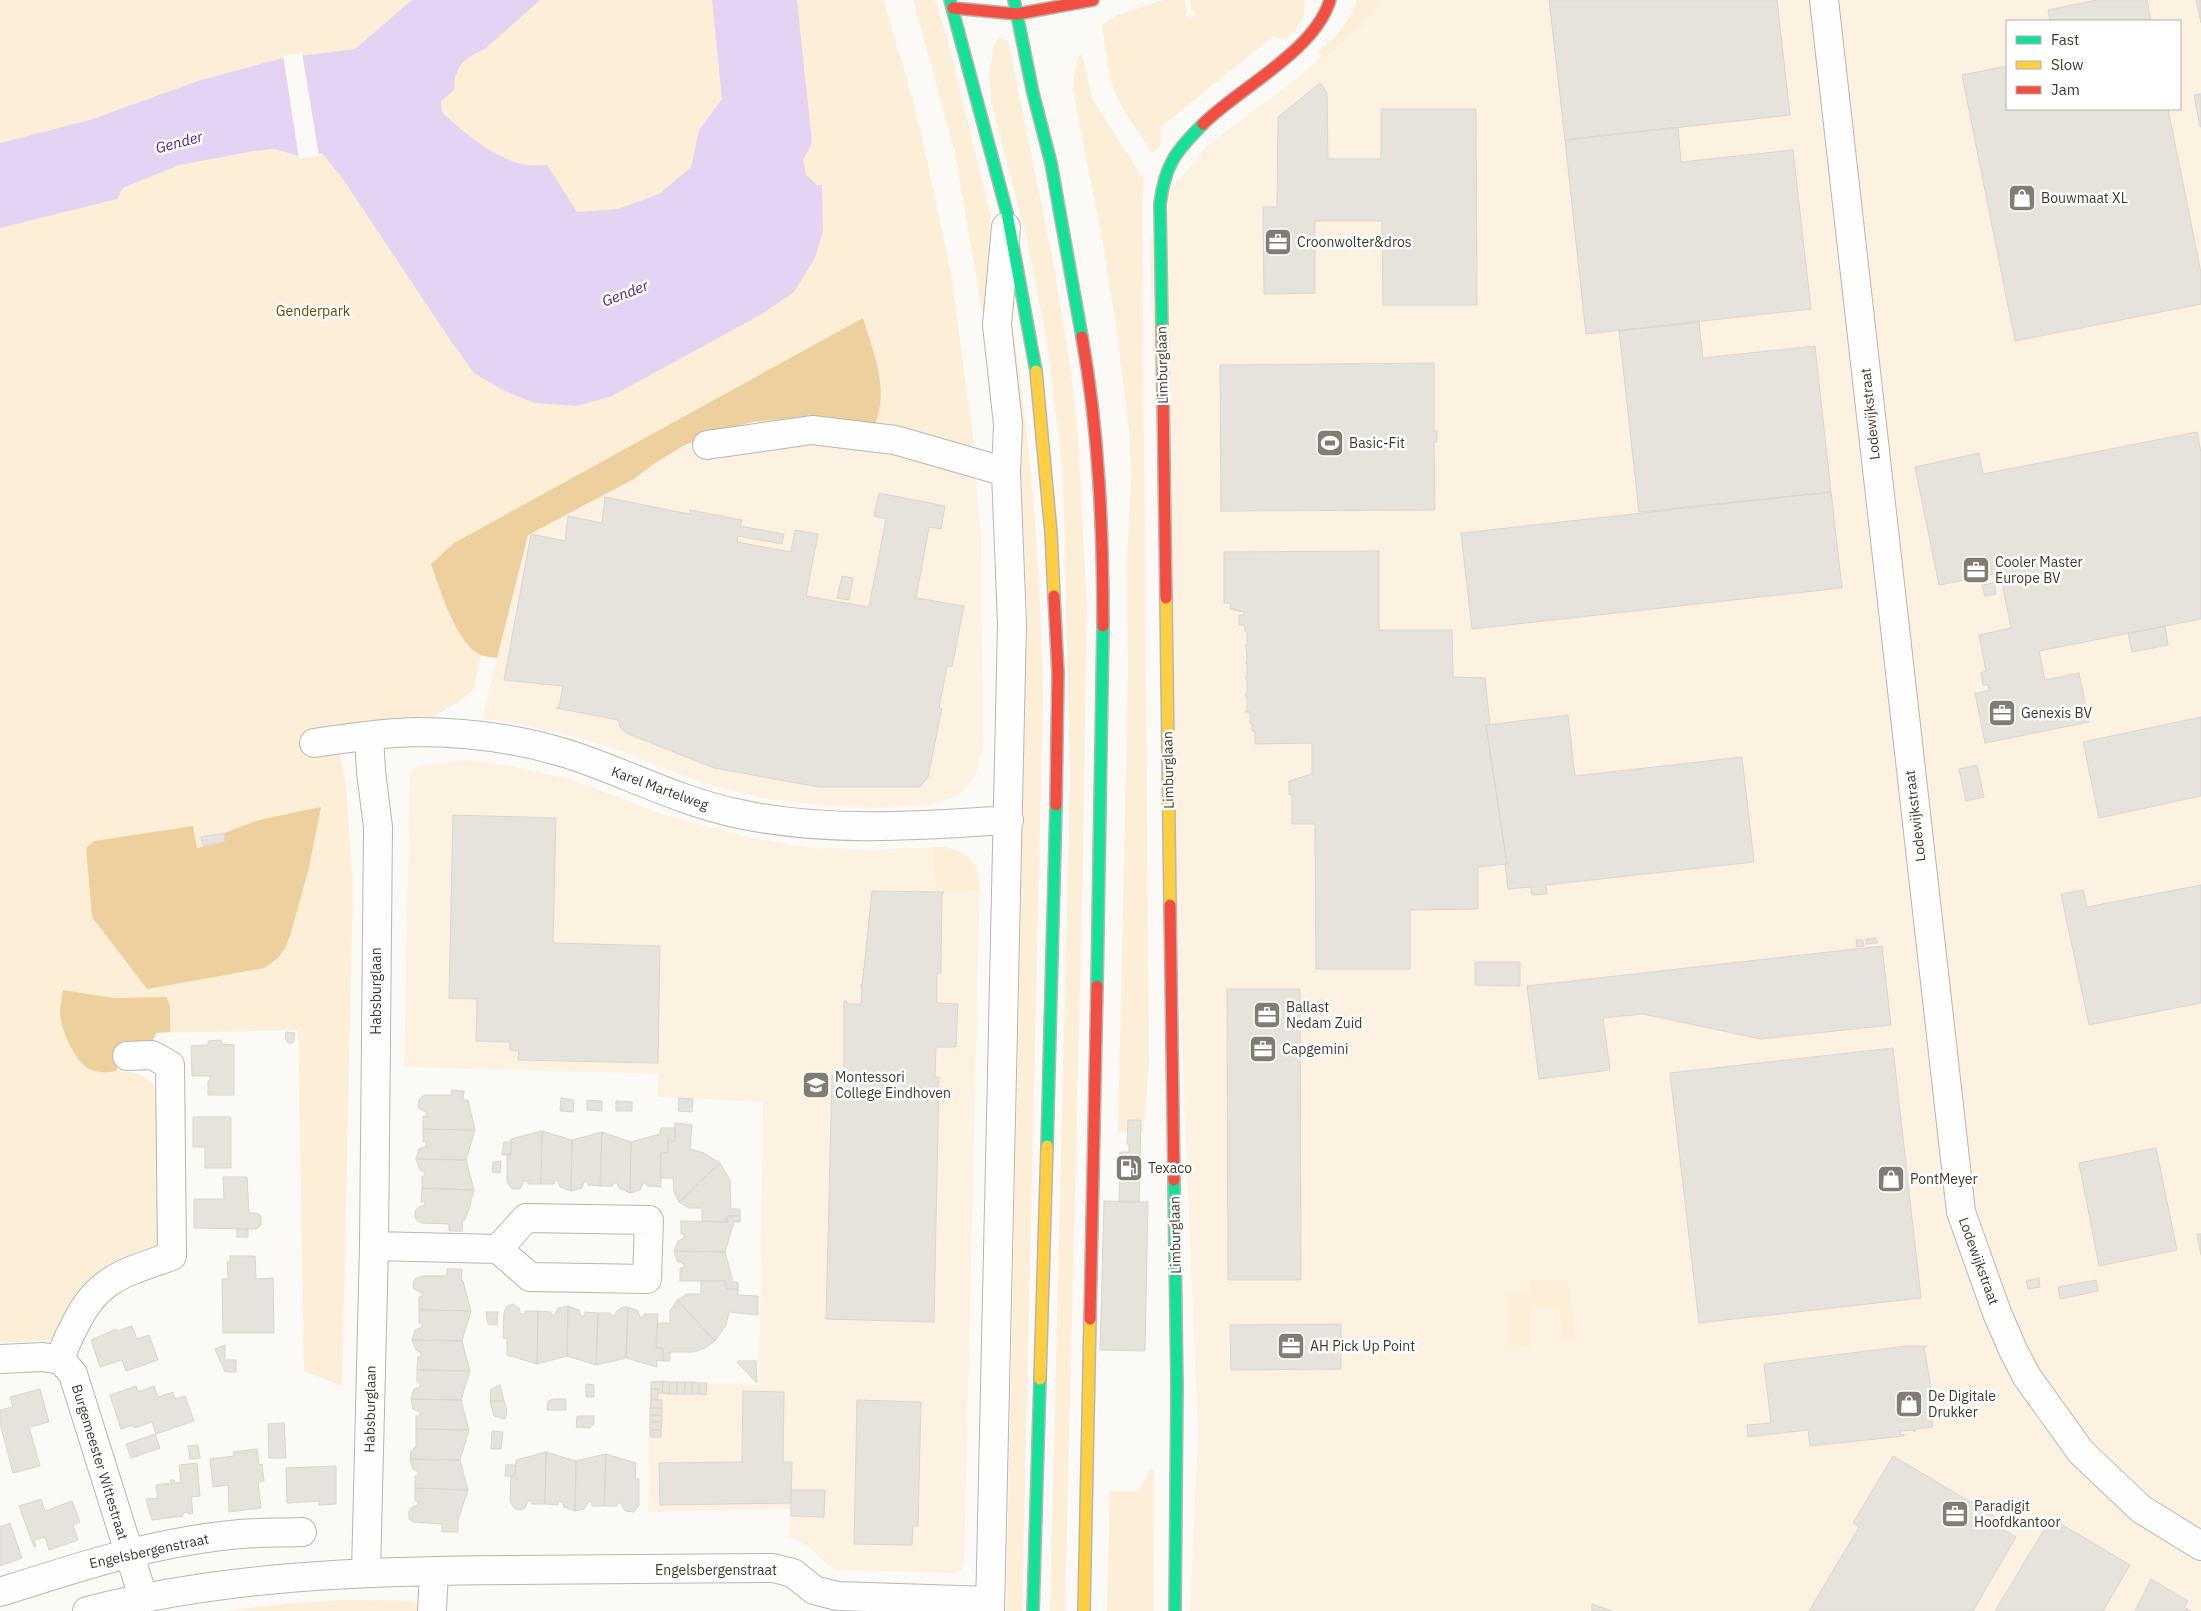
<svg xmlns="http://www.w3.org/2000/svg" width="2201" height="1611" font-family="'IBM Plex Sans',sans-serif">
<rect width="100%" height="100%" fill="#fcfaf7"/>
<path fill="#fdf2e2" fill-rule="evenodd" d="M1378,0H2201V1611H1190L1198,1434L1149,247L1160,203L1207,146L1297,78L1369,16ZM2007,21H2180V109H2007Z
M767,420H799L973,450L981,534L983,748L976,775L958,796L930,805L877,808L818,805L763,798L703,783L644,761L625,752L576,737L526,725L482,718L528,535L634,479L666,456L701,437L737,426Z
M464,760L505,765L573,780L665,815L751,838L812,848L873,850L946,847L957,850L974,864L980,880L964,1565L961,1571L956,1573L835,1570L827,1565L809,1547L788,1536L791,1525V1509L648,1512L650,1382L759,1384L763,1102L658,1097V1074L404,1067L410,776L414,769L420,766Z"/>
<path fill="#fdeed8" d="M0,0H883L907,79L922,138L951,273L974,445L967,447L799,420L753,422L701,437L666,456L634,479L528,535L497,658L481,655L475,684L472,691L460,701L431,718L305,733L309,757L340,755L346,786L353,887L342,1386L304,1371L298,1030L157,1033L154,1040L116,1049L117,1071C137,1072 152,1074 158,1097L159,1243L157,1247L55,1340L0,1343Z
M913,0H935L947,38L991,216L987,311H982L955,152Z
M1163,0H1185L1187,10L1185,15L1191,19L1194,17L1195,13L1191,9L1190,0H1304C1307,18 1298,28 1286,39L1272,37L1161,127C1159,137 1165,147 1152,153C1140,133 1122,112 1114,90C1106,68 1106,47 1102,25L1118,15Z
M1357,0H1382L1363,25L1323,59L1317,52C1337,37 1349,23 1357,0Z
M1000,38L1008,41L1053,261L1070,364L1078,436L1087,609L1083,859L1065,1611H1050L1070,780L1063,473L1047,342L1027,240L991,101L989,75L995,42Z
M1079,55H1082L1093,100L1144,180L1142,206L1149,1065L1143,1133L1118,1132L1128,673L1127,562L1131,476L1129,430L1118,339L1103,244L1073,90L1074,77Z
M1010,311C1031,439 1041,568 1043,698L1022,1611H1006L1027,607L1020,466L1006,343Z
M933,847C963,847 981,860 979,891L936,892Z
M1568,1280L1576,1339H1561L1560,1308H1530V1347L1506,1346V1292H1529L1530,1281Z
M1150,1470H1153L1154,1611H1107L1110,1491H1139Z
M343,1600L413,1601L418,1605L419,1611H224L293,1603Z"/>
<path fill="#edd09e" d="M863,318C874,354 890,390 874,427L783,419L753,422L722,430L683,446L652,465L634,479L528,535L497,658C492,657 486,657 481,655C456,644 440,589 431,564L454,543Z
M321,807L309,868L290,936L285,948L278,958L264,968L147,989L92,917L86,848L94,841L193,826L197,848L225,842L224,833L259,820Z
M63,990L114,998L166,997L170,1005V1032L156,1033L151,1044L117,1049V1071C108,1072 98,1074 89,1069C73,1059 60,1028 60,1010C61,1003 62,996 63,990Z"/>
<path fill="#e5d3f4" d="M412,0H540L486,48L469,57L461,64L455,77L454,90L441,101L442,112C461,131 493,156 520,164C528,166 539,165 547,165L577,212L618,209L659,194L691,167L699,130L722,99L712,0H797L812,143L803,160L806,175L817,185H822L823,231L815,258L794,292L762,314L612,396L577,406L535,403L504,391L474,373L446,334L342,178L322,153L299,156L275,149L254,151L179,165L123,188L117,199L0,228V143L90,120L198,81L283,58L355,49Z"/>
<path fill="#fcfaf7" d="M302,53L319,156L299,159L283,55Z"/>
<path fill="#e6e2dc" stroke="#d9d5cf" d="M1549,0H1777L1790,115L1565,140Z
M2097,0H2147L2151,21H2050L2048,10Z
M2196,0H2201V23Z
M2007,66V109H2168L2201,273V304L2015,341L1962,75Z
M1320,83L1327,93L1328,159H1381V109H1476L1477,305H1383L1382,221H1315V293L1264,294L1263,207H1277L1278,117Z
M2201,94V127H2200L2194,95Z
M1678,127L1681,162L1793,150L1811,309L1586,334L1565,140Z
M1699,322L1703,358L1815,346L1831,492L1639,512L1619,331Z
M1434,363V431H1437V442H1434L1435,510L1221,511L1220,365Z
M2197,432L2201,452V619L2039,651L2045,680L2079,673L2089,722L1985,743L1975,693L1989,691L1988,685H1983L1981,673L1986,671L1979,635L2011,628L2000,573L1939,585L1915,467L1979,453L1983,474Z
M1831,492L1842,588L1472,629L1461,533Z
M879,493L945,506L941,529L929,527L916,598L964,606L952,667L947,666L939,708H942L928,777L920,787H819L714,768L626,733L620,727L618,720L556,708L559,707L563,686L504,680L531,534L565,541L568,516L602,523L605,497L679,512L690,514V510L742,520L740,526L784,534L782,544L738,536L737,542L791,552L795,530L818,534L806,596L869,607L886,519L874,516Z
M1379,551V630H1452L1453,677L1485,678L1490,725H1486L1507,864L1478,867V909L1410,910V969H1316L1315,824H1292V794L1289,795V781L1312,774V743L1255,744V731H1252V723L1250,724V712H1245L1247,710V696H1245V694H1247V680L1245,678L1247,677V663L1245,664L1247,661L1246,647L1245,645H1247V631H1245L1244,625H1239V615H1244V612L1230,609L1231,603H1224V552Z
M842,576L853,578L849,600L837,598Z
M1994,583L1996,594L1985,596L1982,585Z
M2165,626L2168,645L2132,652L2128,633Z
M1568,715L1575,776L1742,757L1754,862L1546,885L1547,894L1532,895L1531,887L1508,889L1505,864H1507L1486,725Z
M2201,717V796L2099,818L2083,742Z
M1977,765L1984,797L1966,801L1959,769Z
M453,815L556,818L553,943L660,946L658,1063L518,1060L519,1051L510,1050V1042L476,1041L477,999L449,998Z
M224,833L225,842L203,846L201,837Z
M2201,885V1003L2089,1025L2061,894L2083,890L2087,907Z
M872,891L944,892L942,895L941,970V973H937V1003L958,1004L956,1047H936L935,1077H939L934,1322L826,1319L832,1075H844V1001H847V1004H861L862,986H860L862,984L864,970H862L864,968Z
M1876,938L1877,943L1866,944V939Z
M1856,940H1863L1864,946L1857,947Z
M1882,946L1891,1025L1761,1039L1643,1014L1603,1018L1610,1070L1539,1079L1527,986Z
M1475,962H1520V986L1475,985Z
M1227,989H1300L1301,1280H1228Z
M286,1032L295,1033L293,1043H288L285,1038Z
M221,1040L222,1044L234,1045V1095H208V1081H210V1076H192L191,1046L208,1045V1041Z
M1893,1048L1921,1298L1699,1323L1670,1073Z
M451,1090L464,1091L463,1100H468L475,1130L423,1129V1116L427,1117L426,1112L418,1108L419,1099L425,1095H452Z
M561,1098L574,1100L573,1112L560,1111Z
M679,1098L693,1099L692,1112L678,1111Z
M587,1100L602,1101V1111L587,1110Z
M616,1101L632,1102V1111H616Z
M193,1117H231V1168H205V1147H193Z
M1128,1120H1141L1139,1202H1119L1120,1152H1129V1144H1127Z
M675,1123L692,1125L690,1149L704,1153L720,1163L679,1202L674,1192L673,1178H660L661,1153H668V1140L675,1141Z
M661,1128H675V1141L668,1140V1153H661V1187L647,1186V1183H643L640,1190L630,1193L631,1142L660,1134Z
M423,1129L475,1130L466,1160L416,1159L419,1149L426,1146V1142H423Z
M542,1131L572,1140L571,1191L560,1187L558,1181H554V1184H541Z
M542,1131L541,1184H528V1181H524L520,1189H512L507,1182V1155H511V1139Z
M602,1132L631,1142L630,1193L619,1188L617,1183H613V1186H600Z
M602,1132L600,1186L588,1185V1182H584L582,1188L571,1191L572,1140Z
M504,1142H512L511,1155H502Z
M2156,1148L2177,1250L2099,1266L2079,1163Z
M416,1159L466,1160L474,1190L422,1188V1176H425V1172L420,1170Z
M501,1161L500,1173L492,1172L493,1162Z
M720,1163L730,1180L731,1209H740V1216H727V1222L702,1221V1208H689L679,1202Z
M223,1177H247L249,1213H257L261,1216V1225L257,1229L194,1228V1199H224Z
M422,1188L474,1190L469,1209L465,1220H463L462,1231H449V1224L422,1223L418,1221L415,1217V1211L419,1207L425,1205V1201L421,1202Z
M1104,1201L1148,1202L1145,1351L1100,1350Z
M727,1216H740V1222H734L725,1252L674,1251L678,1241L684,1238V1234H681V1221L727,1222Z
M237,1229H248V1237H237Z
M2197,1234H2201V1255Z
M674,1251L725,1252L733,1282H738V1289H726V1281H680V1268H684V1264L677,1261Z
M230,1256H255L256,1279L273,1278L274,1333H223L222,1279H230L228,1277L227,1262H230Z
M447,1269H462L461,1280L463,1281L471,1311L419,1310V1297H422V1293L414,1289L413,1284L415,1279L423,1276H447Z
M2039,1278L2040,1287L2028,1289L2026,1281Z
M2096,1280L2098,1291L2060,1299L2058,1287Z
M701,1281H726V1289H738V1295L758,1296V1315L729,1312L726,1325L715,1341L677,1300L687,1294H701Z
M677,1300L715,1341L705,1348L694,1352H670V1361H663V1348H656L657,1323H670V1311Z
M513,1304L519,1308L521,1314H525V1311H538L537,1364L507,1355V1339L503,1338L504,1313L506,1307Z
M568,1306L567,1356L537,1364L538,1311L551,1312V1315H555L558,1308Z
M568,1306L579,1310L581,1316H585V1312L598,1313L596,1365L567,1356Z
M623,1307H628L626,1358L596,1365L598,1313H610L611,1316H614L617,1311Z
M628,1307L638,1311L640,1317H644V1314H658L656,1348H663V1361L657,1360V1367L626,1358Z
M419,1310L471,1311L462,1341L412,1340L415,1330L422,1327V1323H419Z
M486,1312H498L497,1325L488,1324Z
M1341,1324V1369L1231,1370L1230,1325Z
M132,1326L137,1339L149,1335L158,1360L126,1371L122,1360L100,1367L91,1340L116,1329L117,1331Z
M412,1340L462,1341L470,1371L417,1370L418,1357H421V1353L416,1350Z
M225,1345V1360H236V1372H225L215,1349Z
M1906,1346H1927L1924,1347L1931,1387H1929L1932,1408H1934L1931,1411L1933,1427L1916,1429L1914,1432L1915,1430L1900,1431L1901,1435L1904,1434V1436L1810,1446L1808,1430L1748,1437L1747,1425L1771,1423L1764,1364Z
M738,1361H756L757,1383L738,1363Z
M417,1370L470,1371L461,1400L411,1399L414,1389L420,1387V1383L417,1382Z
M663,1381L670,1382L669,1394L662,1393Z
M663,1381L662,1393H658V1389H651V1382Z
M670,1382H677V1394H669Z
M677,1382H685L684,1394H677Z
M685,1382H692V1394H684Z
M692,1382L699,1383V1394H692Z
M699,1383H707L706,1395L699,1394Z
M586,1384L594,1385V1397H586Z
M500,1385L504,1401H490L491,1389Z
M136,1386L138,1392L154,1386L158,1397L173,1392L175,1399L185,1396L194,1421L156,1434L152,1422L134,1428L133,1425L121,1429L110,1395Z
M40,1389L49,1422L29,1427L40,1466L13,1473L0,1423V1410L13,1407L10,1397Z
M651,1389H658V1400H651Z
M743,1391L784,1392L783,1462H792L791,1503L660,1505L659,1463L742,1462Z
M411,1399L461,1400L469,1430L416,1429V1416H420V1412L413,1409Z
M554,1399H566V1410H547L548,1401Z
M651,1400H662V1408H650Z
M857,1400L921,1402L918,1526H913L912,1545L854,1544Z
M490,1401H504L507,1411L505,1419L494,1416Z
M650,1408H662V1415H650Z
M650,1415H662V1422H650Z
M577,1416H594V1424L590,1428L576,1427Z
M650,1422H662L661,1430H650Z
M284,1423L286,1458H269L268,1424Z
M416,1429L469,1430L460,1460L410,1459L411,1451L416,1446Z
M650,1430H661V1437H650Z
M492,1431L503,1432L501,1449H491Z
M155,1434L160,1448L131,1458L126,1444Z
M198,1445L200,1458L190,1459L188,1446Z
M257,1449L259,1465L262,1464L264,1481L258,1482L261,1508L229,1512L228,1485L213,1487L210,1459L234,1456L233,1452Z
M546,1452L576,1461L575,1511L564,1507L562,1502H558V1505L545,1504Z
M546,1452L545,1504H532V1501H528L525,1508L521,1510L515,1509L510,1502L511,1476H515L516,1460Z
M606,1454L604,1506H592V1502H588L584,1509L575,1511L576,1461Z
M606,1454L636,1463L635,1479H639V1505L634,1512L625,1511L621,1503H617V1506H604Z
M1893,1456L1996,1517L1992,1523L2016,1537L1973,1611H1809L1859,1527L1853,1523Z
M410,1459L460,1460L468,1490L415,1488V1476L419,1475L418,1472L413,1469Z
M197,1463L200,1496L191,1497L193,1513L188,1514V1512L183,1513V1516L152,1520L146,1499L158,1498L156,1485L171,1483L170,1480H174L175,1483L181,1482L179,1465Z
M506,1465H515V1476H505Z
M336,1466V1504L319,1505V1501L287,1503L286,1468Z
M415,1488L468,1490L458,1520V1532H442V1524L414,1522L409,1519V1511L412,1507L418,1505V1501H415Z
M791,1490H825L824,1517L791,1516Z
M41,1499L45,1511L72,1501L80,1522L73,1525L78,1540L49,1550L45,1537L34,1540L36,1546L34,1547L19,1506Z
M2051,1518L2130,1565L2103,1611H1995Z
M10,1523L22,1558L0,1566V1527Z
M2151,1579L2188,1601L2184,1607L2191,1611H2135Z
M1592,1604L1612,1611H1592Z"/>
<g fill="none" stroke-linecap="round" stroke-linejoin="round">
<g stroke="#b9b6b0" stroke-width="30">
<path id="street" d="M1824,0L1961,1212L1997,1313L2013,1350L2027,1377L2081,1452L2141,1509L2201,1546
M707,445L812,430L895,440L1006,472
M314,743C347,738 381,733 415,732C465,732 520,739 568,754C624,772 676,800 735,813C825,833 917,826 1009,820
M374,1246L498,1249L530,1277L647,1279L649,1220L526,1218L498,1249
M0,1359L43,1357L61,1360L73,1374L143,1597
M61,1360C63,1348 69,1336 75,1325C98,1277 125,1273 172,1256L170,1065L152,1055L127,1056
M366,1573L374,1246L378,827L371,772L369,736
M0,1592C75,1568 151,1543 230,1535C254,1532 278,1533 302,1532
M87,1611C226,1575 369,1571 512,1570C599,1570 686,1569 773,1568L793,1573L814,1590L837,1596L990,1601
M432,1611L434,1571
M990,1611L1012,624L1006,472L1008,424L997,325L1006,227"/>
</g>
<g stroke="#b9b6b0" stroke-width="14">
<path id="fast" d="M950,0L1007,213L1036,371
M1014,0L1033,93L1051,163L1082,337
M1162,329L1160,204C1165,165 1175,152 1203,124
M1097,986L1103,626
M1047,1146L1056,805
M1174,1180L1177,1387L1175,1611
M1033,1611L1040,1379"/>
</g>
<g stroke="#b9b6b0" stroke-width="14">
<path id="slow" d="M1036,371L1051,533L1054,596
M1166,598L1170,905
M1040,1379L1047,1146
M1084,1611L1090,1319"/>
</g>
<g stroke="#b9b6b0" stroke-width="14">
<path id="jam" d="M953,8L1017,14L1093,0
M1203,124C1239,88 1315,51 1330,0
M1162,329L1166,598
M1082,337C1099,432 1103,529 1103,626
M1054,596L1058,673L1056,805
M1170,905L1174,1180
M1090,1319L1097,986"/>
</g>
<use href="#street" stroke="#fffefe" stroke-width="28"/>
<use href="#fast" stroke="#16e098" stroke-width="11"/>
<use href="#slow" stroke="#ffcf43" stroke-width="11"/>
<use href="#jam" stroke="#f24e42" stroke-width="11"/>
</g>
<defs>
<g id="shop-square" transform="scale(1.4375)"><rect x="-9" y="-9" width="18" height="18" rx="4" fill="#827d74" stroke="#fff"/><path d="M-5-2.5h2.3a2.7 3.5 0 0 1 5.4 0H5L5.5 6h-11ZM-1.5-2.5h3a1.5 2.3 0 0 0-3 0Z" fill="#fff"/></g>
<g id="office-square" transform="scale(1.4375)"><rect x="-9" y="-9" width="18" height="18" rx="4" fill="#827d74" stroke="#fff"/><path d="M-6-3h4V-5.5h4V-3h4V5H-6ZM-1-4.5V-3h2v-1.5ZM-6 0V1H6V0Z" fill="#fff"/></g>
<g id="stadium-square" transform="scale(1.4375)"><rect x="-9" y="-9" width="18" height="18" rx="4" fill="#827d74" stroke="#fff"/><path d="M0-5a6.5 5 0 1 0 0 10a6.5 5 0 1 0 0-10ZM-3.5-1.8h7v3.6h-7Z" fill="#fff"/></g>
<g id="school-square" transform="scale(1.4375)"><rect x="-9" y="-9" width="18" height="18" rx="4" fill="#827d74" stroke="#fff"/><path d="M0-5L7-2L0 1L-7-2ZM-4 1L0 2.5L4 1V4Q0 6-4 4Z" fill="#fff"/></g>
<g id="fuel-square" transform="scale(1.4375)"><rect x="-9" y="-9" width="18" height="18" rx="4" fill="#827d74" stroke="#fff"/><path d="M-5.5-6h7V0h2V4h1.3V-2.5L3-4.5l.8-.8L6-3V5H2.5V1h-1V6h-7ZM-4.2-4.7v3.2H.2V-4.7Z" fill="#fff"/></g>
</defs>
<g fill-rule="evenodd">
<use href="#shop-square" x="2022" y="198"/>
<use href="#office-square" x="1278" y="242"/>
<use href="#stadium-square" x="1330" y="443"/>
<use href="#office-square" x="1976" y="570"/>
<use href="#office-square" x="2002" y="713"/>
<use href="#office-square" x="1267" y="1015"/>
<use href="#office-square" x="1263" y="1049"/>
<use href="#school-square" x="816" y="1085"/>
<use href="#fuel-square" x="1129" y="1168"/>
<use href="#shop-square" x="1891" y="1179"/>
<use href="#office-square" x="1291" y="1346"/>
<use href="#shop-square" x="1909" y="1404"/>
<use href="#office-square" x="1955" y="1514"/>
</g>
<g text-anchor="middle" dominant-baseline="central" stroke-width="5" stroke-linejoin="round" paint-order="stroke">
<g font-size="14" fill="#40392e" stroke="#fff" text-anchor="start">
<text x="2041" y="198">Bouwmaat XL</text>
<text x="1297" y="242">Croonwolter&amp;dros</text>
<text x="1349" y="443">Basic-Fit</text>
<text x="1995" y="562">Cooler Master<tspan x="1995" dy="16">Europe BV</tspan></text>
<text x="2021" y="713">Genexis BV</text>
<text x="1286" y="1007">Ballast<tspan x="1286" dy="16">Nedam Zuid</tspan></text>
<text x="1282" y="1049">Capgemini</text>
<text x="835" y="1077">Montessori<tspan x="835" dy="16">College Eindhoven</tspan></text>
<text x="1148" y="1168">Texaco</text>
<text x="1910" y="1179">PontMeyer</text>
<text x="1310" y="1346">AH Pick Up Point</text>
<text x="1928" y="1396">De Digitale<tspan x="1928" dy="16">Drukker</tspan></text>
<text x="1974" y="1506">Paradigit<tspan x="1974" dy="16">Hoofdkantoor</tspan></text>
</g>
<g font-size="14" fill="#6a4900" stroke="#fff">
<text x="313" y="311">Genderpark</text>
</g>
<g font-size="14" fill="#40392e" stroke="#fff">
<text transform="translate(1162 365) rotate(-91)">Limburglaan</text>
<text transform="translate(1870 414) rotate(-96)">Lodewijkstraat</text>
<text transform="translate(1168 770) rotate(-91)">Limburglaan</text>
<text transform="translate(660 788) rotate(20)">Karel Martelweg</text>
<text transform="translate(1915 816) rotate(-97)">Lodewijkstraat</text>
<text transform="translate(376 991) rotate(-90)">Habsburglaan</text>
<text transform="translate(1175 1235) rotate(-91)">Limburglaan</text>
<text transform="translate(1979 1261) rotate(70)">Lodewijkstraat</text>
<text transform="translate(370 1409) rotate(-89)">Habsburglaan</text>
<text transform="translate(100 1462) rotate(73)">Burgemeester Wittestraat</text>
<text transform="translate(149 1551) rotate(-12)">Engelsbergenstraat</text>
<text x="716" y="1570">Engelsbergenstraat</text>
</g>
<g font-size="15" font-style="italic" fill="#58207d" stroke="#fff">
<text transform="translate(179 142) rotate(-15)">Gender</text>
<text transform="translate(625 293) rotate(-21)">Gender</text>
</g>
</g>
<rect x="2006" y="20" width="175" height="90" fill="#ffffff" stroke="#b3b0ab"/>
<rect x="2016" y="36" width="25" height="8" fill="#16e098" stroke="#b3b0ab"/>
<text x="2051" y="45" font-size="15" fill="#40392e">Fast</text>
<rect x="2016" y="61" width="25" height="8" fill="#ffcf43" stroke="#b3b0ab"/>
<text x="2051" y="70" font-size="15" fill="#40392e">Slow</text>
<rect x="2016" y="86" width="25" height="8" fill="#f24e42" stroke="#b3b0ab"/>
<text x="2051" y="95" font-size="15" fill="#40392e">Jam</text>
</svg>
